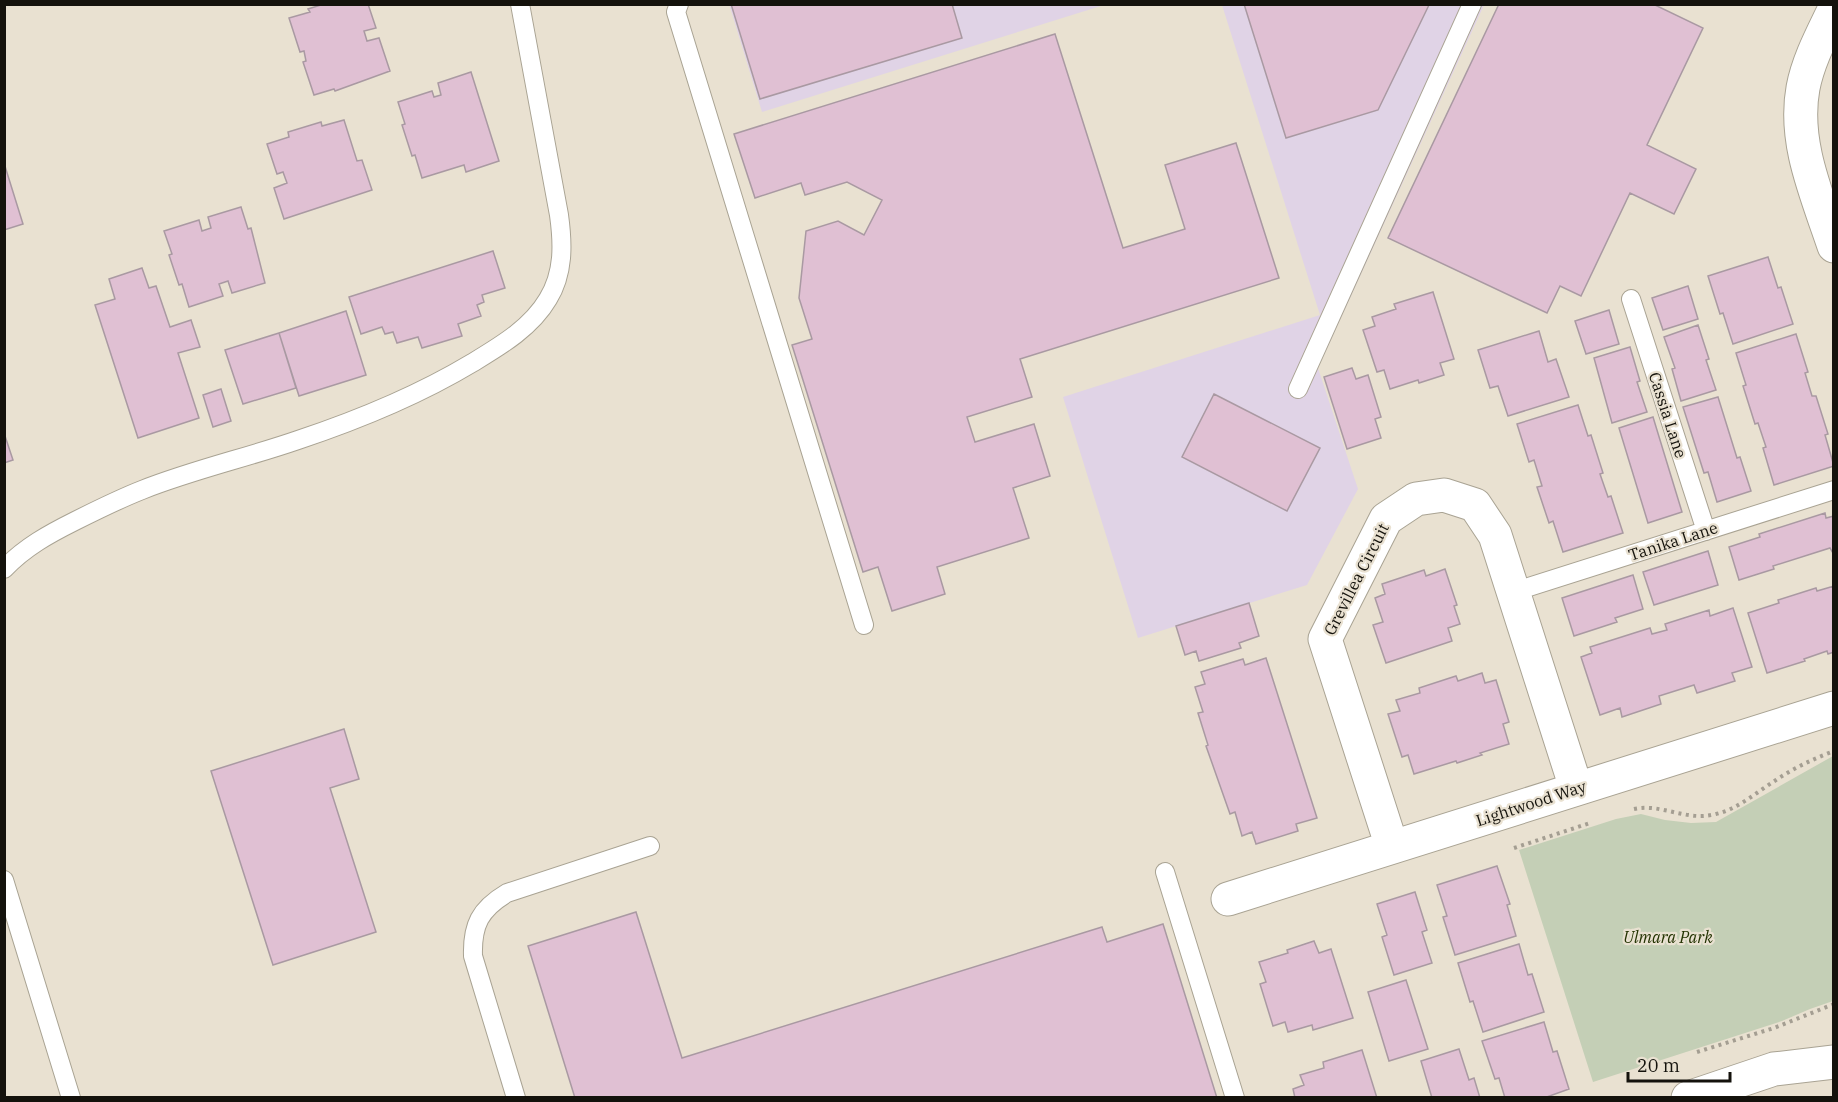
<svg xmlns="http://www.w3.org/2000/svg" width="1838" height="1102" font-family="'IBM Plex Serif',serif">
<rect width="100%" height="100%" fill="#e9e1d1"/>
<path fill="#e0d3e6" d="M729,4L1104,5L762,112Z
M1222,5H1484L1318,368L1358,489L1307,585L1138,638L1063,397L1320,315Z"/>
<path fill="#c4cfb6" d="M1833,756V1001L1810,1009L1782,1021L1593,1082L1519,850L1616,819L1641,814L1665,820L1691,823L1716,822Z"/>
<path fill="#e0c0d3" stroke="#a999a2" stroke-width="1.5" d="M324,4H368L376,28L364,31L367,41L379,38L390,71L335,91L334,89L314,95L303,62L306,61L304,51L300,52L289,18L310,12L308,9Z
M731,4H952L962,38L760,99Z
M1244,4H1428L1429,5L1378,110L1286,138Z
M1499,4H1653L1703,28L1647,145L1696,169L1674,214L1630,193L1581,296L1560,286L1547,313L1388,238Z
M1055,34L1123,248L1185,229L1165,165L1236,143L1279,278L1020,359L1032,397L967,417L975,442L1034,424L1050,476L1013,488L1029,538L937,567L945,594L892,611L878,567L863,572L792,345L812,339L799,298L806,231L838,221L864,235L882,200L847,182L805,195L801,183L755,198L734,134Z
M471,72L499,161L466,172L464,165L422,178L415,155L412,156L402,125L405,124L398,102L432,91L434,97L441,95L438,83Z
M344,120L357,161L362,160L372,190L284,219L274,188L287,183L283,172L277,174L267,144L289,137L288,132L321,122L322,126Z
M4,163L23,224L4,230Z
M241,207L248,229L251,228L265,283L232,293L228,281L219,284L223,296L189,307L182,284L179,285L169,255L172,254L164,231L199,220L202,231L211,228L208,217Z
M493,251L505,288L482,295L484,302L477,305L481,316L458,324L462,336L422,348L418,337L397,343L393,332L385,334L382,327L361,334L349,297Z
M1768,257L1778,288L1781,287L1793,324L1733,344L1723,313L1720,314L1708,276Z
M142,268L149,288L156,286L170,327L191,320L200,347L178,353L199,418L138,438L95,305L115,299L109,279Z
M1688,286L1698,319L1663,330L1652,298Z
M1433,292L1454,359L1440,363L1444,375L1419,383L1418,380L1390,389L1384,370L1377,372L1363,330L1375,326L1372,317L1396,309L1394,304Z
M1609,310L1619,344L1586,354L1575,321Z
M346,311L366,375L299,396L279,333Z
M1698,325L1709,359L1706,360L1716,390L1681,401L1672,369L1675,368L1664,337Z
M1539,331L1548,362L1556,359L1569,397L1508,416L1498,386L1490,388L1478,350Z
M279,333L296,388L243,404L225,350Z
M1796,334L1808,372L1805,373L1812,396H1816L1828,434L1825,435L1834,466L1774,485L1763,448L1766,447L1758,423L1755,424L1743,386L1746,385L1736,353Z
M1630,347L1640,381L1637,382L1647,412L1612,423L1594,358Z
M1352,368L1356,379L1368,375L1381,417L1375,419L1381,438L1347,449L1324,377Z
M221,389L231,421L213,427L203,395Z
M1214,394L1320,448L1287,511L1182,457Z
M1718,397L1737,458L1740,457L1751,491L1717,502L1708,472L1704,473L1683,407Z
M1578,405L1588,436L1591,435L1603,473L1600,474L1608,497L1611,496L1623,533L1563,552L1553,521L1549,523L1537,487L1542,486L1534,460L1529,462L1517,424Z
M1653,417L1682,512L1648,523L1619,428Z
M4,433L13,460L4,463Z
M1825,513L1826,518L1834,516V555L1830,548L1773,566L1774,569L1739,580L1729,547L1760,537L1759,534Z
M1708,551L1718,585L1654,605L1643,572Z
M1445,569L1457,605L1454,606L1460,624L1448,628L1452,641L1386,663L1373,625L1383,622L1375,598L1385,594L1382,584L1424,570L1426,576Z
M1633,575L1643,609L1615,618L1617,622L1574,636L1562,598Z
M1834,586V652L1828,654L1827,651L1804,659L1805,661L1767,673L1748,613L1779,603L1778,600L1816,588L1817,591Z
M1249,603L1259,636L1239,643L1241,648L1199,661L1196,651L1185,655L1176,626Z
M1733,608L1752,667L1732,673L1735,681L1697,693L1694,685L1659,696L1661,704L1622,717L1620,708L1600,715L1581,657L1592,653L1590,647L1650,628L1652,634L1667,630L1665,624L1709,610L1710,616Z
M1266,658L1317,818L1296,824L1298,831L1256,844L1252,832L1242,836L1235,812L1230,814L1206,746L1208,745L1198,713L1203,712L1195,687L1205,684L1201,672L1243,659L1245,665Z
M1482,673L1485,683L1496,680L1509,722L1503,724L1509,744L1480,753L1482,755L1457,763L1456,761L1414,774L1408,755L1402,757L1388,714L1400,711L1396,700L1420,693L1419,688L1456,676L1458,681Z
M344,729L359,779L330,788L376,932L273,965L211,771Z
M1497,866L1510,904L1507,905L1516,936L1455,955L1443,917L1447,916L1437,885Z
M1415,892L1427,930L1422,932L1432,963L1394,975L1382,937L1387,935L1377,904Z
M636,912L682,1058L1102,927L1107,942L1163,924L1217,1098H575L528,946Z
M1314,941L1319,953L1331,949L1353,1018L1313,1030L1312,1025L1288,1032L1285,1022L1273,1026L1260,984L1266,982L1259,962L1288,953L1287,950Z
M1519,944L1528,975L1532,974L1544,1012L1483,1032L1473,1001L1470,1002L1458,963Z
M1406,980L1428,1049L1389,1061L1368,992Z
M1544,1022L1553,1052L1557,1051L1569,1089L1544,1098H1505L1499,1078L1495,1079L1482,1041Z
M1459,1049L1469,1080L1474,1078L1480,1098H1432L1421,1061Z
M1362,1050L1377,1098H1295L1293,1089L1304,1085L1300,1075L1324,1068L1323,1062Z"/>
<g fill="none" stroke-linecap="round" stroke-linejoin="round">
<g stroke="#a9a393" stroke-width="20">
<path id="lane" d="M679,4L676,12L864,625
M1631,299L1706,531
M1298,389L1472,4
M4,569C25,547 49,534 75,521C97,510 119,499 142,490C192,470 246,458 298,440C358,420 417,396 472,363C500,346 531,328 548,299C564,273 563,244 559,215L520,4
M1513,592L1834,490
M1165,872L1235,1098
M4,880L71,1098
M516,1098L473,956C472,925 480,909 507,893L650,846"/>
</g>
<g stroke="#a9a393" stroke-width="35">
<path id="street" d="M1834,10C1822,35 1808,61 1803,88C1793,142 1817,195 1834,246
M1392,847L1325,639L1386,519L1416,499L1444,495L1475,505L1495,535L1576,788
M1228,899L1834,708
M1688,1098L1774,1069L1834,1062"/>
</g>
<path stroke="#a49e92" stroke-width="4" stroke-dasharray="3 4.5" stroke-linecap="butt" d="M1634,809C1662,803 1686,822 1716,814C1738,809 1757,792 1776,780C1794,768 1813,759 1834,751
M1514,848L1590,823
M1697,1052L1774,1028L1834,1004"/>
<use href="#lane" stroke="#fff" stroke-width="18"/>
<use href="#street" stroke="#fff" stroke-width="33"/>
</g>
<g text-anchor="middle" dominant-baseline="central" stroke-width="4.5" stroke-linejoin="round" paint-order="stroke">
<g font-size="16" fill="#14120c" stroke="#e9e1d1">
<text transform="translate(1668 415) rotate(72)">Cassia Lane</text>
<text transform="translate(1673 541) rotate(-18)">Tanika Lane</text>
<text transform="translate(1356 579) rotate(-63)">Grevillea Circuit</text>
<text transform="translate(1531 803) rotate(-18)">Lightwood Way</text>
</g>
<g font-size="16" font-style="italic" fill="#233302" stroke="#e9e1d1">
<text x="1668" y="937">Ulmara Park</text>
</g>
</g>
<rect width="1838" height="1102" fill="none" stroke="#14120c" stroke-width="12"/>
<path d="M1628 1072v9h102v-9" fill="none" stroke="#14120c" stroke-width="3"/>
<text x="1637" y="1072" font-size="18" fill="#14120c" stroke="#e9e1d1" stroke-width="4.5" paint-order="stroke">20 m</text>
</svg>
